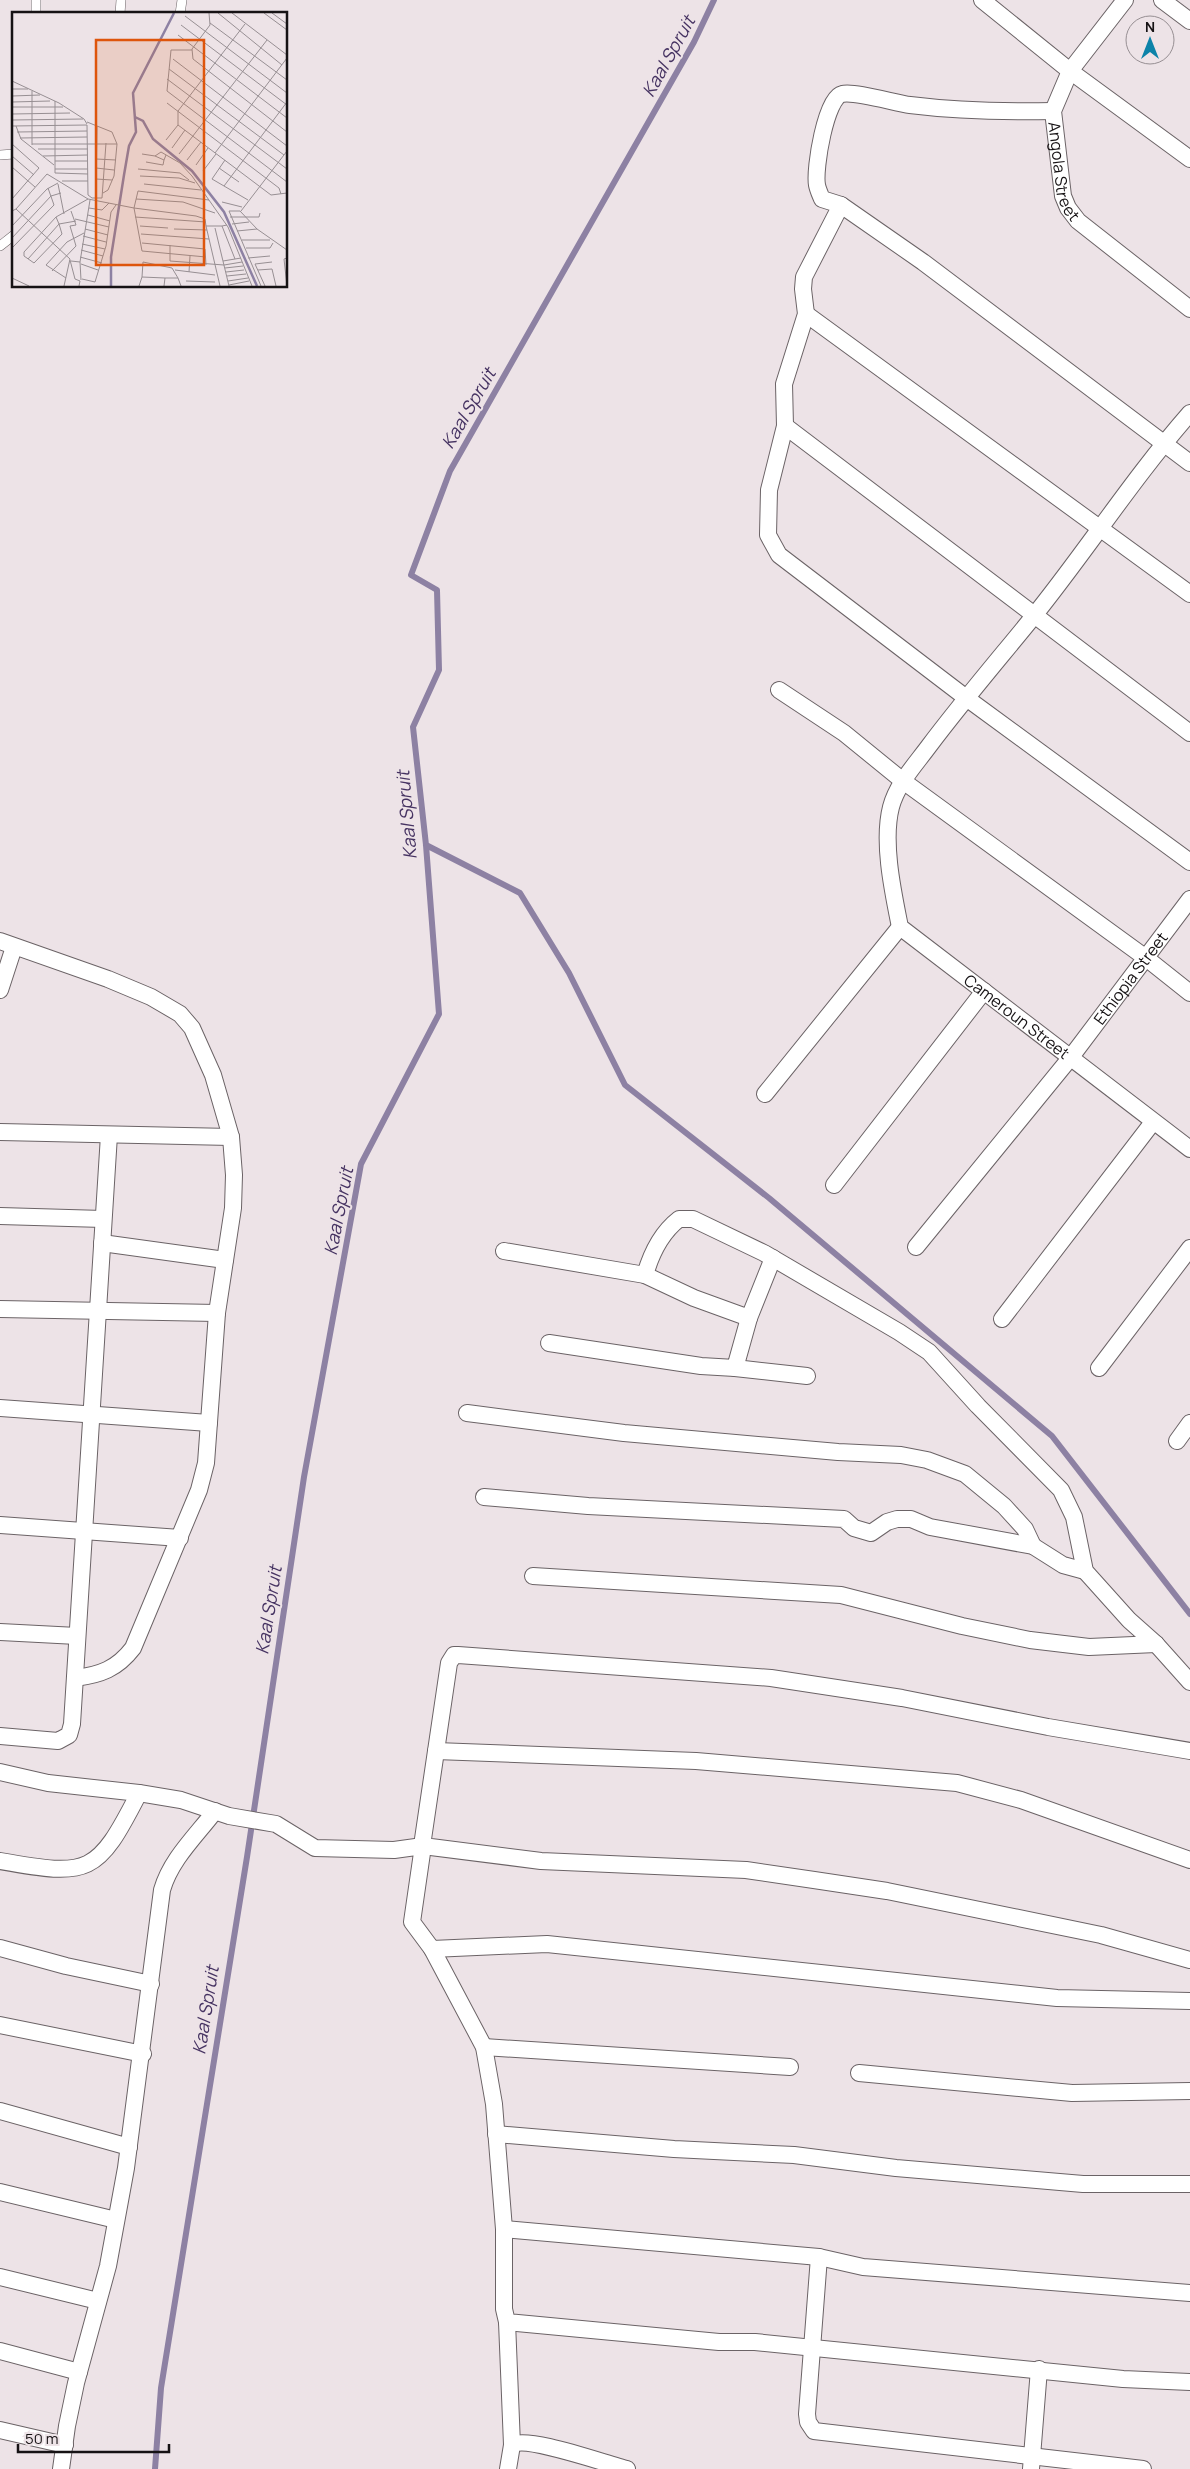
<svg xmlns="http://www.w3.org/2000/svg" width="1190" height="2469" font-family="Manrope,sans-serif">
<rect width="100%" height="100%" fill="#ede3e7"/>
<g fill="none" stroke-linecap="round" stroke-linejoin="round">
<path stroke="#8d81a3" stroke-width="6" d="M426,845L520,893L569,973L625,1085L769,1198L1052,1436L1190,1614
M155,2469L161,2388L247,1857L304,1477L361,1164L439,1014L426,845L413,727L439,670L437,590L411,575L450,471L694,42L714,0"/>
<g stroke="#6b6366" stroke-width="10">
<path id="lane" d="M36,14V0
M120,14L121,0
M180,14L182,0
M0,155L14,154
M0,246L14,235"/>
</g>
<g stroke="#6b6366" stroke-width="18">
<g id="street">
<path d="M982,0L1070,71L1190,159"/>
<path id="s1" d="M1125,0L1070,71L1053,111L1063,196L1068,208L1078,221L1190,309"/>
<path d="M1162,0L1190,21"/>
<path d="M1053,111C1005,112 958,111 910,105C895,103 855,91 842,94C826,97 814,169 817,185C818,190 820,194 822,199L841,205L804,277L803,289L806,314L784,384L785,426L769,490L768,535L779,555L965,697L1190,862"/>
<path d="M841,205L923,262L1190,463"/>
<path d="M806,314L1190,594"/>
<path id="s2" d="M1190,413C1133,478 1087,550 1033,617C998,660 962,702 929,746C915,765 897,784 891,807C882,842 893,892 900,927L1190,1149"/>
<path d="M785,426L1190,733"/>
<path d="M779,690L844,733L903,781L1146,958L1190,993"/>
<path d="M0,941L108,979L151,997L180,1014L192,1028L213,1075L231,1137L234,1175L233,1208L217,1313L206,1463L199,1490L133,1648C117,1669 100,1675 75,1678"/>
<path d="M0,990L14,947"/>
<path d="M765,1094L900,927"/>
<path d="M0,1132L231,1137"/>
<path d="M834,1185L984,991"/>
<path d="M0,1216L103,1219"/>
<path d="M102,1243L225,1260"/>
<path id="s3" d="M916,1247L1071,1057L1190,899"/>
<path d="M504,1251L645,1275C651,1254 661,1233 679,1219H693L764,1253L899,1332L929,1352L978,1406L1061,1490L1074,1517L1085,1571L1129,1620L1156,1644L1190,1682"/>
<path d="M645,1275L694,1298L749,1318L773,1258"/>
<path d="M0,1309L217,1313"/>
<path d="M1002,1319L1153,1122"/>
<path d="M549,1343L701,1366L735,1368L749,1318"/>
<path d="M735,1368L807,1376"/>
<path d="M1099,1368L1190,1248"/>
<path d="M0,1408L209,1423"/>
<path d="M467,1413L624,1433L838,1452L901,1455L927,1460L965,1474L1004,1506L1025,1529L1033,1546"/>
<path d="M1177,1441L1190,1423"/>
<path d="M484,1497L588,1506L844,1519L854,1528L871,1533L887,1522L897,1519H911L930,1527L1033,1546L1063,1565L1085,1571"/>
<path d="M0,1525L180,1538"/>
<path d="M533,1576L841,1595L962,1626L1030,1640L1089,1647L1156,1644"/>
<path d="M0,1632L77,1636"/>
<path d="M0,1736L58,1741L69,1735L72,1724L109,1135"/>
<path d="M436,1751L696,1761L957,1783L1021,1800L1190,1860"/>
<path d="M1190,1751L1048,1727L902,1698L771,1678L458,1655H454L449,1663L423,1839V1846L541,1861L746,1870L814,1880L887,1891L1101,1935L1190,1960"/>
<path d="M0,1772L48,1783L139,1793L181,1800L229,1816L276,1824L315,1848L394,1850L423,1846L412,1922L432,1949L484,2047L494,2104L504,2229V2309L507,2322L719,2342H755L1123,2379L1190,2382"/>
<path d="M0,1861C90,1877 97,1875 139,1793"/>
<path d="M0,1948L66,1966L151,1984"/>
<path d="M432,1949L547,1944L1057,1998L1190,2001"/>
<path d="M0,2025L143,2054"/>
<path d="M484,2047L790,2067"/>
<path d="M859,2073L1072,2093L1190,2091"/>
<path d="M0,2111L129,2147"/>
<path d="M496,2134L674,2149L794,2155L896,2168L1083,2184H1190"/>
<path d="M0,2192L116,2220"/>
<path d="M504,2229L819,2257L863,2267L1190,2293"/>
<path d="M819,2257L807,2414L808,2422L814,2431L1143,2469"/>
<path d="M0,2277L98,2301"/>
<path d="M507,2322L512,2445"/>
<path d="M0,2351L79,2372"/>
<path d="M0,2430L65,2445"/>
<path d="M61,2469L67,2426L76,2383L108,2266L126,2168L162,1890C171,1859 196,1836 215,1811"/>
<path d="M508,2469L512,2445C526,2435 606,2464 627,2469"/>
<path d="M1031,2469L1039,2369"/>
</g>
</g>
<use href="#lane" stroke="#fff" stroke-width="9"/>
<use href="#street" stroke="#fff" stroke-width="16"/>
</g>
<g text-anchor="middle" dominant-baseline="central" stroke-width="4" stroke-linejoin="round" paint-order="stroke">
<g font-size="16" fill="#161214" stroke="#ede3e7">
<text stroke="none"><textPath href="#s1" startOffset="195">Angola Street</textPath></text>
<text stroke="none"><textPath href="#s3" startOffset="344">Ethiopia Street</textPath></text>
<text stroke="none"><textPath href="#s2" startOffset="764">Cameroun Street</textPath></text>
</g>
<g font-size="18" font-style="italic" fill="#463362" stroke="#ede3e7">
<text transform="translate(668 56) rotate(-61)">Kaal Spruit</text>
<text transform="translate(468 408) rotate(-60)">Kaal Spruit</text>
<text transform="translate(406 815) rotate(-95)">Kaal Spruit</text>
<text transform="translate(338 1211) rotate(-79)">Kaal Spruit</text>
<text transform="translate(268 1610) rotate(-81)">Kaal Spruit</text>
<text transform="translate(205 2010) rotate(-81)">Kaal Spruit</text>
</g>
</g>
<g transform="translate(12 12)">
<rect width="275" height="275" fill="#ede3e7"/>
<path fill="none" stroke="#8d81a3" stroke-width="2.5" d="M123,105L131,109L141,127L180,159L212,200L245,274M99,274V245L112,163L117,134L124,120L121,81L162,1"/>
<path fill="none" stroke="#978f93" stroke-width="1" d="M197,1L198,13L180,37L181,47L275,120M206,1L270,53M220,1L275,43M252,1L275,18M260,1L275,12M173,4L275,81M198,11L275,68M233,12L166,99V113L259,183L275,181M169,13L275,93M166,23L275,106M180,38H159L155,79L275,170M161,47L275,134M157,57L272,143M155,67L275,157M0,69L47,91L72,107L75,112M0,77H16M20,79V133M0,84L28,83M43,89V161L76,162M0,90L38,89M155,91L267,176L269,182M0,95H51M0,102L58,101M0,108L71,107M75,110L100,120L105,132L102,164L96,178L91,181M0,114L75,113L76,183L80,186H90L94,131M4,114L9,127L42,153M5,120L75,119M8,126L75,125M154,128L166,113M0,132L27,156L0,187M20,132H105M160,136L173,118M26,137H76M203,141L275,46M130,142L143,144L149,140L168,151L180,164L216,215L240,274M167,142L255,28M0,144L22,163M31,144L76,143M143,144L152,148L154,143M84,147L104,148M175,148L189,130M213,148L200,167L236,188M43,149H76M134,150L151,153L152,148M184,153L196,136M0,155L23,175M84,156L102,158M207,156L227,170M43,157H76M126,157L168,161L177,168M191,159L204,142M128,164L167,166L183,171M84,167L100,168M50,169H76M46,172L52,202M132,172L189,178M212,174L275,90M84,186L85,114M76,187L122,196L130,239L194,245M124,187L171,190L203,201M197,188L126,179L122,196L184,204L193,207L194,214H210M210,190L230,195M77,196L90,198L97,191M4,197L35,162L76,187L44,205L12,240V244L22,251L50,222L47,212L64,209M0,199L4,197L58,247L52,274M229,199L275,139M76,203L98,209M123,205L194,210M218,205H247L248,201M63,207L97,215M220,212L237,210M215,213L210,214L223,247M0,214L35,177L46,171M128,214L156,216M194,214L208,274M203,216L217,274M73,217L96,223M162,217L195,218M245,217L228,199H217L249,274M225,219L245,217L275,238M129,222L197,227M71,224L94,230M0,226L39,184L49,181M230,228H258M130,231L193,237L194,253M70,232L93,237M158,233V249L212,253M0,236L42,193L36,176M234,236H258L261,231M69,238L91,244M68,245L90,251M236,246L258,244M16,247L47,212L44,205M58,248L63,267L68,269L67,274M59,249L68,250L69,268M211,249L229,246M68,250L78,188M69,252L86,258M212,253L230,250M213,256L231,254M163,258L203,263M246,258L260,257L264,274M40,259L64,234L58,214L64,213L59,199M177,260L178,244M214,260L232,258M215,264L234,262M130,265L131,250L160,256L166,266M0,266L17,274M54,266L34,253L55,230L72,221M153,266H166L169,274M70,267L83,270L94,234L99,200L104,193M174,269L203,270M216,269L236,266M217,273L237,269M127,274L130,265L153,266L152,274M253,274L243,252L260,250M275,274L272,247L275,246"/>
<path fill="#de550c" fill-opacity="0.15" stroke="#de550c" stroke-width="2.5" d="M84,28H192V253H84Z"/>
<rect width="275" height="275" fill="none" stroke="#161214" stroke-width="2.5"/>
</g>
<g transform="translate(1150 40)"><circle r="24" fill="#ede3e7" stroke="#978f93"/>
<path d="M0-4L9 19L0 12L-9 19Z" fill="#0c83a9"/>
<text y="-8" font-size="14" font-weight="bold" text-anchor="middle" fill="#161214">N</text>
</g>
<path d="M18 2444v8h151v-8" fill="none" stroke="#161214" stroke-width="2.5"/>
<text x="25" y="2444" font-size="15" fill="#161214" stroke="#ede3e7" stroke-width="4" paint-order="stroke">50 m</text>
</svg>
